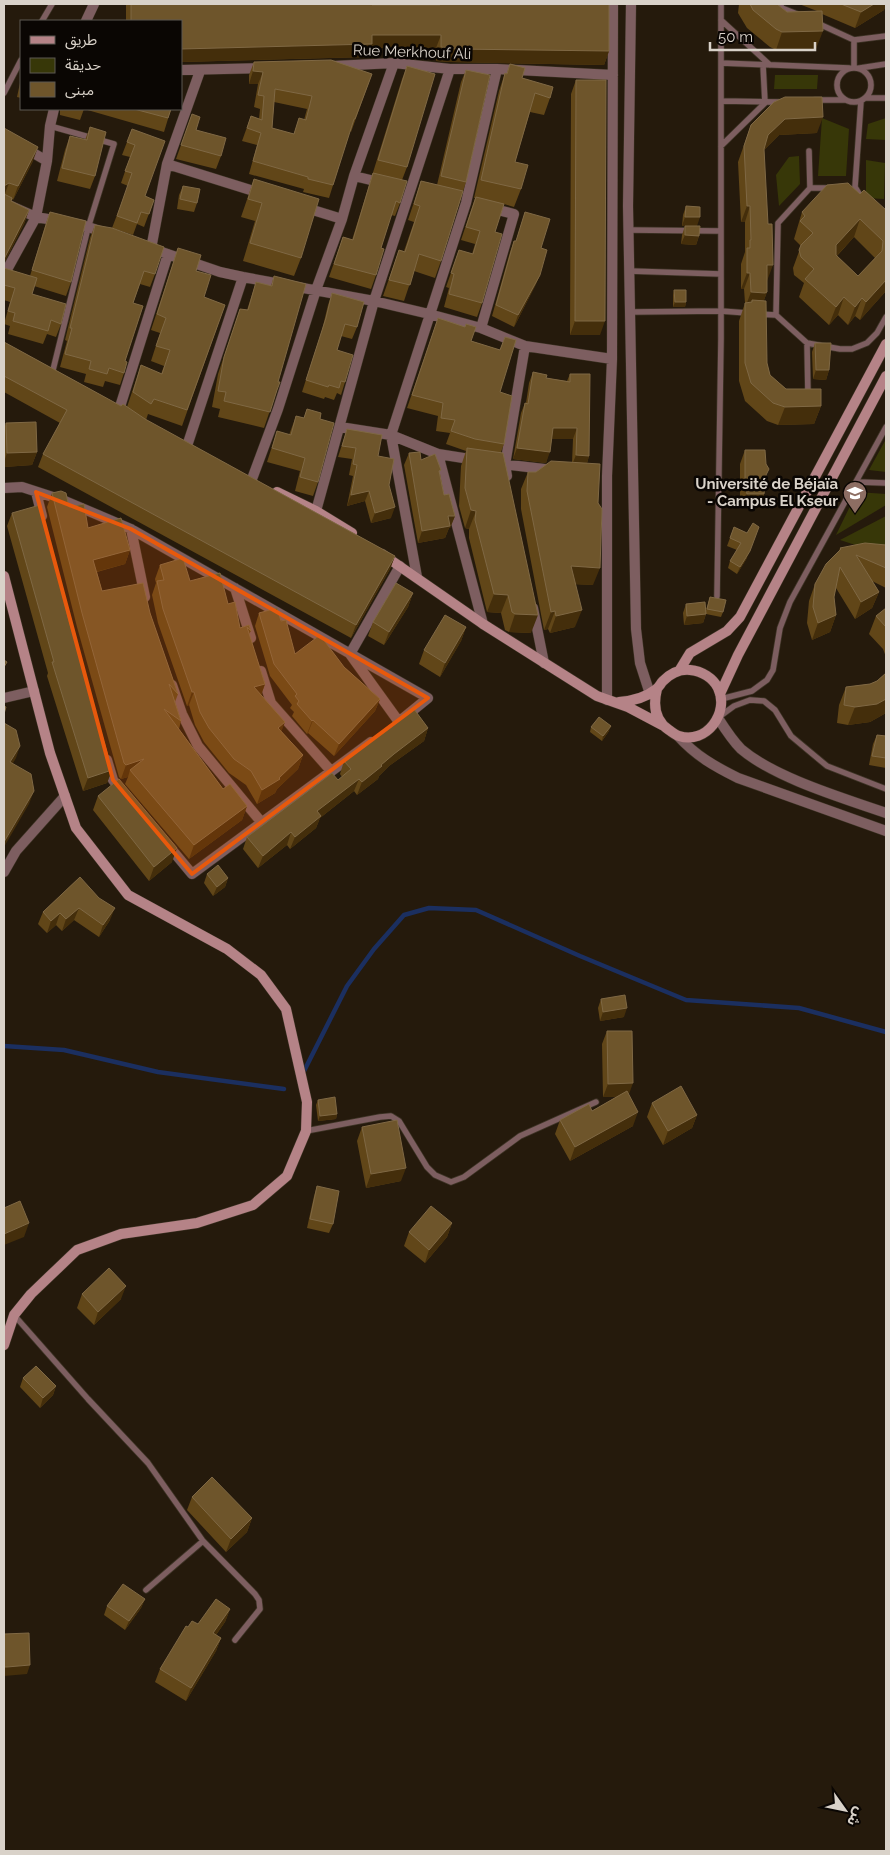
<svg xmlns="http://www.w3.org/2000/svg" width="890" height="1855" font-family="Raleway,'Noto Sans Arabic',sans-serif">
<rect width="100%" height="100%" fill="#251a0c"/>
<path fill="#373708" d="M775,75H818L817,89H774Z
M822,118L849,129L846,176H818Z
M886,118V140L866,139L868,124Z
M799,156L800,184L779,206L776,175L789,157Z
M866,160L885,163L884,199L866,198Z
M886,439V472L869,470Z
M857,492L886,494V505L836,535Z
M886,516V555L840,540Z"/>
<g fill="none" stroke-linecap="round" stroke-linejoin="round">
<path stroke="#1b2f60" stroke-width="4.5" d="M4,1046L64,1050L158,1072L284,1089
M302,1075L347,986L374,949L404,915L429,908L476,910L580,956L686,1000L799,1008L886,1032"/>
<g stroke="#3e3426" stroke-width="7">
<path id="lane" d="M780,4L782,8L797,14
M721,20L770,65
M42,21L52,4
M817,23L854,40L886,36
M721,63L849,68
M854,67V40
M837 85a17 17 0 1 1 34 0a17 17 0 1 1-34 0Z
M860,68L886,64
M4,93L21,60
M866,98H886
M815,100H845
M721,101L779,102
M50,126L114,144L88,228L52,374
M721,146L765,103L763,65
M810,188H830
M861,197L855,187L861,101
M628,230L721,231
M629,271L721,274
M630,312L721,311L747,313
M759,314L776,315L807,343L840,349H852L867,343L877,333L886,317
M776,315L778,223L810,188L809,151
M807,343L808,396
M858,482L886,483
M717,596L721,339V4
M721,699L752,691L767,680L773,670L780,628L790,602L886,427
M719,717L734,706L750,700L764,701L775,710L791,736L827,766L886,789
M306,1131L380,1117L391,1116L399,1121L427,1167L435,1175L451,1182L464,1177L520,1136L596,1102
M14,1315L88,1399L148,1463L203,1541L255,1594L259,1600L260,1609L235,1640
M146,1590L203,1541"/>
</g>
<g stroke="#3e3426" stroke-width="11">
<path id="street" d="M631,4L628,206L636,629L640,663L650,694
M86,21L94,4
M334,66L394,63L450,69H497L613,75
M181,70L265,68
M4,136L47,161
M167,164L263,194
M354,176L383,183
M4,203L36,217L82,225L106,233
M303,207L342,219
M150,248L220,272L243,277L374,301L429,314L481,328L525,346L612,359
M151,249L167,164L200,71
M4,275L36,217L47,161L50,126L54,109
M481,328L514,214L490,208
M119,410L168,254
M340,427L391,435L438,454L476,460
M186,449L243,277
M438,454L483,624
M501,464L553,470
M507,476L505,465L525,346
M252,479L278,409L316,290L342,219L354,176L394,63
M4,488L22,487L65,501L131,529L428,698L401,720
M36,492L42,516
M316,511L374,301L450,69
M131,529L145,597
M417,577L391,435L466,203L497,69
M235,588L251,638
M533,608L544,663
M261,671L271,703L331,771
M172,685L182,714L198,746L262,823
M4,698L34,691
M607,700V476L612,359L613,4
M718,718C725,729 732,740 741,749C775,778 843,798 886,813
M399,722L350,654L400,566
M678,736C696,756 714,766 738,778L886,831
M107,760L113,780L123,793
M167,844L192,874L371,742
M4,872L16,851L65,796"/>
</g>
<g stroke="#3e3426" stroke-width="11">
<path id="secondary" d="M277,492L316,511L352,533
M382,554L483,624L597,696L628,707L662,725
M4,576L50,753L76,828L128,895L227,949L261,975L286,1009L307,1102L306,1131L287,1176L253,1205L197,1223L121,1234L77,1250L31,1294L14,1315L4,1345
M679,671L690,653L727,631L740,617L886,344
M720,694L738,655L886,376
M619,702C632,701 645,698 655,690C659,688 660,684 663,681C670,674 680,669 690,670C702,671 713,678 718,688C730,713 706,745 679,736C675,735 672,732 669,730C654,720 653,705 657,689"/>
</g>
<use href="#lane" stroke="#7d5e60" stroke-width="5.5"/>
<use href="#street" stroke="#7d5e60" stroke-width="10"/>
<use href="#secondary" stroke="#b58387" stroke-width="10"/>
</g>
<path fill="#614618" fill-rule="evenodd" d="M126,4H372V5H436V4H609V51L604,65L450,62L436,61V48H371L367,57L181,62V21H126Z
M739,4H777L787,12L817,11L799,4H886L884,10L855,28L822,14L816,49L776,50L770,47L747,28L738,13Z
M254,62L372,74L351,132L350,131L329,198L303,192L304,189L249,174L257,145L242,141L251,116L259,119L260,109L254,107L258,84H249V75ZM274,102L307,109L304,120L299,118L294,134L272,128Z
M510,64L522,78L550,98L544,115L530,112L515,162L521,189L514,207L504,204L495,232L482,303L477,317L444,307L449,288L446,287L459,250L472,254L475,244L461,240L475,198H474L499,91L505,73H507Z
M407,66V167L402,180L400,203L395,216L391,215L381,248L376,275L371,289L329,277L343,237L352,240L402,79Z
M466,70V182L441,261L435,278L414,271L404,301L383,296L399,250L404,251L414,222L408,220L421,181L437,185L461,82Z
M21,78V98L17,97Z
M576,80L600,335H570L571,94Z
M60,109H171L164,132L84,109L80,120L60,115Z
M192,114L196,130L221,156L216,169L176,159Z
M751,125L817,133L779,135L764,150L767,292L764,300L767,363L770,375L786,389L821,406L814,424L778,425L767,421L745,401L739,381V321L745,303L744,289H741V264L745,252V222H741L738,162Z
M90,127L95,176L90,189L57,181L65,150L70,136L85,140Z
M4,128L33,161L13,200L12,199L11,201L29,210L24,224L4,263Z
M132,129L145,196L154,200L144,227L137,224L133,235L112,228L128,186L121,183L130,157L122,155Z
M254,179L301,258L294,276L243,261L255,221L241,217Z
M183,186L197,203L194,212L177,209L179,195Z
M860,194L886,210V291L860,320L855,316L848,325L838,315L829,325L799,297L804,283L794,275L793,268L801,246L794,239L802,212ZM854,237L875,258L858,276L837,256Z
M686,206L697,226H682L683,215Z
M50,212L71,282L66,296L34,286L32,294L61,324L56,337L47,334L43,344L8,334L10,326L4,324L10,302L4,300V268L30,276L45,226Z
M525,212L541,248L540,275L535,286L514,327L492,316L510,252L514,241H516Z
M95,225L155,274L150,287L140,284L133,303L125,361L124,373L120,385L105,381L103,387L84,382L86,374L60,367L67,341L65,340L90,238Z
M685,226L699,236L696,245L681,244L682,235Z
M178,248L196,271L204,297L225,305L182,426L148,414L146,420L395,556L390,569L351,638L38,467L43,454L60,423L4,392V342L121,406L127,407L141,365L161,374L164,366L151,361L160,333L151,330Z
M274,276L278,382L277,390L264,428L218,417L220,409L212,407L218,374L240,309L247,310L256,282L271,286Z
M674,290L686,302L685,307H673V295Z
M332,293L357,327L352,339L341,336L337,350L345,382L341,395L337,393L334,400L325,397L324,399L302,392L322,330L328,305Z
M438,318L471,341L500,350L505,337L500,392L504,444L501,452L531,633L509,632L505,630L501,613L487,612L469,538V529L465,528L459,506L461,466L466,451L446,444L450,433L436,431L438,416L407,408Z
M815,343L829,370L826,380L813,379L812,352Z
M533,372L546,378L567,381L570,374L589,456L587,463L593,585L575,584V627L550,633L548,629L544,630L521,509V489L528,472H536L572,463L573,439H552L546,463L513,459L521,413L525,403H526L529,383Z
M307,409L320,419L318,482L313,496L295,491L300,471L267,462L277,431L289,435L296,416L304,418Z
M6,423L37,452L32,465L4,467V429Z
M347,429L378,456L389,485L391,518L371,523L365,501L347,506L353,476L349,475L352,459L338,457Z
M745,450L766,478L764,494L760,507L742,508L740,495V464Z
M409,453L421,460L440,474L444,495L455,516L450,528H449L445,538L418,543L404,465Z
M52,493L69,507L88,528L130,550L125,564L97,572L102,591L150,613L178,694L175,702L181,721L179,729L223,789L247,806L242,820L189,859L125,784L128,777L121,779L119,777L77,627L47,507Z
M12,513L68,617L112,770L107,783L83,791L47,676L48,673L7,526Z
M734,527L747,558L737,574L728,568L730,561L737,550L727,546Z
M886,545V588L872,581L879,592L872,608L855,619L836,588L834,597L836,615L830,632L812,640L807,623L809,601L815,584L839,551L840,548Z
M160,565L190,581L228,604L240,628L249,625L251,631L249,634L265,684L261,695L282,732L303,755L298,769L277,789L275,793L257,804L246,785L229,773L204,742L195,725L189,705L187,706L158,623L152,595L156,583L155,579Z
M413,593L408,607L384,645L368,636L373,622Z
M710,597L723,612L721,617L706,614L703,623L684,625L683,613L686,604L706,610Z
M886,608V657L883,649L869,634L876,616Z
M259,613L281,621L295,654L344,667L380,699L375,711L334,756L308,733L307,734L292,716L294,712L290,708L292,705L270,676L255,626Z
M466,627L461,641L440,677L419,664L424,650Z
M886,673V713L870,722L848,725L837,723L839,705L846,687L870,684L877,681Z
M591,727L609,731L602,741L590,732Z
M428,728L424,741L389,766L379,776L378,779L357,795L354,791L320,818L316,828L290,849L287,845L258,868L243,849L247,837L338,780L342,777L340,774L344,761Z
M877,735L886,736V768L869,765L873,744Z
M98,796L172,862L149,881L93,810Z
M207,874L228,878L225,887L213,896L204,883Z
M80,877L110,920L99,937L74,920L62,931L56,925L47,933L38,924L43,912Z
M601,999L624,1017L600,1021L598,1008Z
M607,1031L629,1095L633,1126L570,1161L555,1134L560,1120L592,1111L616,1097H603L602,1044Z
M318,1100L337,1114L336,1119L318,1121L316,1105Z
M652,1103L697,1115L692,1128L663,1145L647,1117Z
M362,1127L401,1181L366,1188L357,1141Z
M317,1186L333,1224L329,1233L307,1228L314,1196Z
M452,1223L447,1237L425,1263L404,1246L409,1232Z
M82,1294L121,1299L94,1325L77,1308Z
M23,1378L56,1386L53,1395L40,1408L20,1387Z
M192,1497L252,1518L247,1532L226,1552L187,1510Z
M145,1599L141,1608L125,1630L104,1615L107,1606Z
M230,1609L225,1622L216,1635L221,1638L216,1651L186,1701L155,1682L160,1669L188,1627L198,1624Z"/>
<path fill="#442e0b" d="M874,4H886L884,10L855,28L861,12Z
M823,31L816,49L776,50L782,32Z
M372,35H441L436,48H371L367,57L181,62V49Z
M441,47L609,51L604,65L450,62L436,61Z
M253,71L263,72L258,84H249Z
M823,117L817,133L779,135L763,151L768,135L785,119Z
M38,147L33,161L13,200L18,186Z
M9,183L4,196V186Z
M747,206H750L745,222H741Z
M29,210L24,224L4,263V259Z
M685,217H700L697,226H682Z
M860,219L854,237L830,263L836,245Z
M685,235L699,236L696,245L681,244Z
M767,265H773L767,281Z
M747,273H750L744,289H741Z
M540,275L535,286L514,327L518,315Z
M886,280V291L860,320L866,302Z
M751,292H767L761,308L752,302V300L749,308H745Z
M844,297L838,315L829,325L836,307Z
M862,298L855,316L848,325L855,307Z
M675,302H686L685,307H673Z
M575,321H605L600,335H570Z
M816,370H829L826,380L813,379Z
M821,406L814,424L778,425L785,407Z
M553,428H577L573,439H549Z
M517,448L550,452L546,463L513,459Z
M37,452L32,465L4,467V462L7,453Z
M576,455L589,456L586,467L572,465Z
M369,491L365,501L347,506L351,495Z
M747,494H764L760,507L742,508Z
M395,507L391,518L371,523L375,513Z
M471,510L476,511L469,529L465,528Z
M448,516H455L450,528H449L445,538L418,543L422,531Z
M759,527L747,558L737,574L740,567Z
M130,550L125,564L88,574L93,560Z
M395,556L390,569L351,638L356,625Z
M571,566L600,568L593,585L565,584Z
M879,592L872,608L855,619L861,602Z
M413,593L408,607L384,645L389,632Z
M494,594L508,595L501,613L487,612Z
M582,610L575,627L550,633L556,616Z
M555,611L548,629L544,630L551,612Z
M515,614L538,615L531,633L509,632Z
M706,614L703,623L684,625L687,616Z
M836,615L830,632L812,640L818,623Z
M466,627L461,641L440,677L445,663Z
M265,684L260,698L254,687Z
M192,692H194L189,705L187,706Z
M380,699L375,711L334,756L339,744Z
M886,699V713L870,722L848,725L855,707Z
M313,720L308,733L307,734L312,721Z
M285,722L280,735L278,728Z
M611,726L609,731L602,741L603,736Z
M428,728L424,741L389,766L379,776L378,779L357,795L362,782L394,754Z
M20,746L16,758L6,775L10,762Z
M303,755L298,769L277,789L275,793L257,804L262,790L279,778Z
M144,759L130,770L128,777L121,779L126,765Z
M112,770L107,783L83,791L88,778Z
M359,779L354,791L320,818L316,828L290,849L295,837L317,811Z
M34,791L29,804L4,847V842Z
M247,806L242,820L189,859L194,845Z
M291,832L287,845L258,868L263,856Z
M177,848L172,862L149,881L154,867Z
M228,878L225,887L213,896L217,887Z
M79,908L74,920L62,931L66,919Z
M115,908L110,920L99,937L103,925Z
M60,913L56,925L47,933L51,921Z
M627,1008L624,1017L600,1021L603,1012Z
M633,1083L628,1097H603L608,1084Z
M638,1112L633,1126L570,1161L575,1147Z
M337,1114L336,1119L318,1121L320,1116Z
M697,1115L692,1128L663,1145L668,1131Z
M406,1168L401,1181L366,1188L371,1174Z
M29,1223L24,1237L4,1245V1234Z
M452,1223L447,1237L425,1263L429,1250Z
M126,1286L121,1299L94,1325L98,1312Z
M56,1386L53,1395L40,1408L43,1398Z
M252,1518L247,1532L226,1552L231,1539Z
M145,1599L141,1608L125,1630L129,1621Z
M230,1609L225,1622L208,1646L213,1633Z
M221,1638L216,1651L186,1701L191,1688Z
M30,1665L27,1674L4,1676V1667Z"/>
<path fill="#6e552b" stroke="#7f6844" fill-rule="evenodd" d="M131,4H372V5H440V4H609V51L455,49L441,47V35H372V44L181,49V21H131Z
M750,4H777L787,12L822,11L823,31L782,32L776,29L753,10Z
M841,4H874L861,12Z
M331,60L372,74L355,119H354L333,185L308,179V177L253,161L261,133L247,128L251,116L262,120L264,96L258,95L263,72L253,71L254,62ZM275,89L312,96L306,120L299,118L294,134L272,128Z
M510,64L525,68L522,78L553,87L550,98L535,93L515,162L528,165L521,189L481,180L505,73L507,74Z
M407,66L435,74L407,167L378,160Z
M466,70L490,75L466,182L441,176Z
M576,80H606L605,321H575Z
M785,97H822L823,117L785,119L768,135L764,149L768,224H772L773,265H767V292L765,293L751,292L750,273H747V248H750V240H751L750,206H747L744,146L751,125L774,102Z
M134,109H171L168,118Z
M192,114L200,117L196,130L226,138L221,156L181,145Z
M90,127L106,132L95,176L62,168L70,136L87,140Z
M4,128L38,147L18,186L9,183L4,186Z
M132,129L165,141L145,196L154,200L149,214L141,212L137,223L117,216L132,173L125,171L135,145L127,142Z
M373,173L407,181L400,203L396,201L381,248L384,249L376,275L334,264L343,237L353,240Z
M254,179L319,199L301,258L250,243L262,203L248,199Z
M421,181L463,191L441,261L419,254L410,285L389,280L399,250L405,252L420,206L414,204Z
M848,183L860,194L864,190L886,210V280L866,302L862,298L855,307L844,297L836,307L805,279L814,269L801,257L799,250L801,245L813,233L800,221L805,216L802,212L827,185ZM860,219L883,241L882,251L858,276L836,255V245Z
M183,186L200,189L197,203L180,199Z
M4,194L12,198L11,201L29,210L4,259Z
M476,197L504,204L495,232L502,234L482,303L449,294L454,274L451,273L459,250L473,254L480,231L466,227Z
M686,206L700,207V217H685Z
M50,212L86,221L71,282L32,270Z
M525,212L550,219L541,248L547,250L540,275L518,315L496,305L514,241H516Z
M95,225L112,228L164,247L155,274L144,271L133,303L143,306L125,361L127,362L124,373L109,368L107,374L89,369L91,361L65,354L72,328H70Z
M685,226H700L699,236L685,235Z
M178,248L201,255L196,271L211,275L204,297L225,305L187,410L154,399L151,404L133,392L141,365L162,374L170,350L156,346L166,318L157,314Z
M4,268L37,278L32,294L66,304L61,324L51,320L48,331L13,321L15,313L8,311L15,288L4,285Z
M274,276L306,284L278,382H280L277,390L270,412L224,401L226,392L218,391L224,357L240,309L248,310L256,282L272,286Z
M674,290H686V302H675Z
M332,293L364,302L357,327L345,324L337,350L353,355L345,382L341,381L339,388L329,385L328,387L306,380L326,318Z
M752,300L766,301L767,363L770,375L786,389H821V406L785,407L773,403L751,383L745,363V303L752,302Z
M438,318L465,327L466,324L476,327L471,341L500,350L505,337L516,340L500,392L512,396L504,444L475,439L451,431L455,420L441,418L443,403L412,395Z
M4,342L121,406L123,404L145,419L395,556L356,625L43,454L67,410L4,376Z
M815,343H831L829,370H816Z
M533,372L547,375L546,378L570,382V374H590L589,456L576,455L577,428H553L550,452L517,448L525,403L528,404Z
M307,409L321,413L320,419L334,423L318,482L300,477L305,458L272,448L277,431L291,435L296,416L304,418Z
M36,422L37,452L7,453L6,423Z
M347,429L382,435L378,456L394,459L389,485L395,507L375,513L369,491L351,495L357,465L353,464L356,448L342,446Z
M467,448L503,453L538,615L515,614L512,612L508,595L494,594L475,520L476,511L471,510L465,488Z
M745,450H765L766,464L769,469L766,475L764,494H747L745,482Z
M420,452L421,460L435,454L441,470L439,471L444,495L449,494L455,516H448L450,526L422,531L409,453Z
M551,461L600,464L598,503L602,509L600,568L571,566L582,610L556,616L555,611L551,612L527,491L528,472H536Z
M61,491L66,493L69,507L84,504L88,528L121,518L130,550L93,560L102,591L143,583L150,613L178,694L169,684L181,721L164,709L223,789L230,784L247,806L194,845L130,770L144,759L126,765L124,763L82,613L52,493Z
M40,505L68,617L112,770L88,778L52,662H54L12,513Z
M753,523L759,527L750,551L740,567L730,561L741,543L730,538L734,527L747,533Z
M865,543L886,545V568L856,555L879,592L861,602L840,567L834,597L836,615L818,623L813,607L815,584L826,564L841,549L840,548Z
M183,558L190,581L220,573L228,604L235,602L240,628L249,625L251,631L247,627L265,684L254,687L285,722L278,728L303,755L279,778L280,779L262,790L251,771L234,759L209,728L200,712L194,692H192L163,609L157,581L164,580L160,565Z
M396,583L413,593L389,632L373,622Z
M710,597L726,600L723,612L707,609Z
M705,602L706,614L687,616L686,604Z
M277,608L281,621L286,620L295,654L320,635L344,667L380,699L339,744L313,720L312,721L297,704L299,701L295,696L297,694L274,664L259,613Z
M886,608V627L876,616Z
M445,615L466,627L445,663L424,650Z
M4,660L7,662L4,667Z
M886,673V699L877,704L855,707L844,705L846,687L870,684L877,681Z
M4,706L6,707L4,714Z
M414,709L428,728L394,754L381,765L382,766L362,782L359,779L317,811L321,816L295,837L291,832L263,856L247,837L332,773L338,780L351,769L344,761Z
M599,717L611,726L603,736L591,727Z
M4,723L16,730L20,746L10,762L31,774L34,791L4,842Z
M877,735L886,736V758L872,756Z
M119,779L177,848L154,867L98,796Z
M218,865L228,878L217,887L207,874Z
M80,877L99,898L115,908L103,925L79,908L66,919L60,913L51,921L43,912Z
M625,995L627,1008L603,1012L601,999Z
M607,1031H632L633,1083L608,1084Z
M681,1086L697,1115L668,1131L652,1103Z
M627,1091L638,1112L575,1147L560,1120L589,1104L592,1111Z
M335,1097L337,1114L320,1116L318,1100Z
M397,1120L406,1168L371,1174L362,1127Z
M317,1186L339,1191L333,1224L310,1219Z
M20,1201L29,1223L4,1234V1208Z
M431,1206L452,1223L429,1250L409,1232Z
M109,1268L126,1286L98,1312L82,1294Z
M36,1366L56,1386L43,1398L23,1378Z
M212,1477L252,1518L231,1539L192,1497Z
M123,1584L145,1599L129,1621L107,1606Z
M216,1599L230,1609L213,1633L221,1638L191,1688L160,1669L186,1626L188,1627L192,1621L198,1624Z
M29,1633L30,1665L7,1667H4V1634Z"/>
<path fill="#e8590c" fill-opacity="0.2" stroke="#e8590c" stroke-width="4" stroke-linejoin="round" d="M36,492L131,529L428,698L192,874L113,780Z"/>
<defs>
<g id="university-pin" transform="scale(1.25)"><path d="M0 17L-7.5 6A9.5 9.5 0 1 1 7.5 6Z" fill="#8d6e63" stroke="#0a0603"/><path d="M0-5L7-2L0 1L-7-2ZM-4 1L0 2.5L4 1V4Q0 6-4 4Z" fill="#fff"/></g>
</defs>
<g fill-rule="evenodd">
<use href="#university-pin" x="855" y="493"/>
</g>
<g text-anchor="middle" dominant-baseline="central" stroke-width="5" stroke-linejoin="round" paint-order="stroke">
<g font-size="15" fill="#d9d2c9" stroke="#0a0603">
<text transform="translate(412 52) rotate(2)">Rue Merkhouf Ali</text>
</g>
<g font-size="15" font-weight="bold" fill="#d9d2c9" stroke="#0a0603" text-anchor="end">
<text x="838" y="484">Université de Béjaïa<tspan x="838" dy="17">- Campus El Kseur</tspan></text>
</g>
</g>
<rect width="890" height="1855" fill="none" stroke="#d9d2c9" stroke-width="10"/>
<rect x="20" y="20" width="162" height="90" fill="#0a0603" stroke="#5d5852"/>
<rect x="30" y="36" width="25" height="8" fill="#b58387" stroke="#5d5852"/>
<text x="65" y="45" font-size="15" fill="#d9d2c9">طريق</text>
<rect x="30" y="58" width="25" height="15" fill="#373708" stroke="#5d5852"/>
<text x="65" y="70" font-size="15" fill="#d9d2c9">حديقة</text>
<rect x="30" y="82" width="25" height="15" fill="#6e552b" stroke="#5d5852"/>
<text x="65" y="95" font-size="15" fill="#d9d2c9">مبنى</text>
<g transform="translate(845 1810) rotate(123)" stroke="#0a0603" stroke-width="4" paint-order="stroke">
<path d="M0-4L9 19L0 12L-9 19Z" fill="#d9d2c9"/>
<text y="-8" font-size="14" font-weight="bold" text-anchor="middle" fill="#d9d2c9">ش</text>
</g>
<path d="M710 42v8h105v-8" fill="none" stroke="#d9d2c9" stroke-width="2.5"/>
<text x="718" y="42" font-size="15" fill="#d9d2c9" stroke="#0a0603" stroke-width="4" paint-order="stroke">50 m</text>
</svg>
